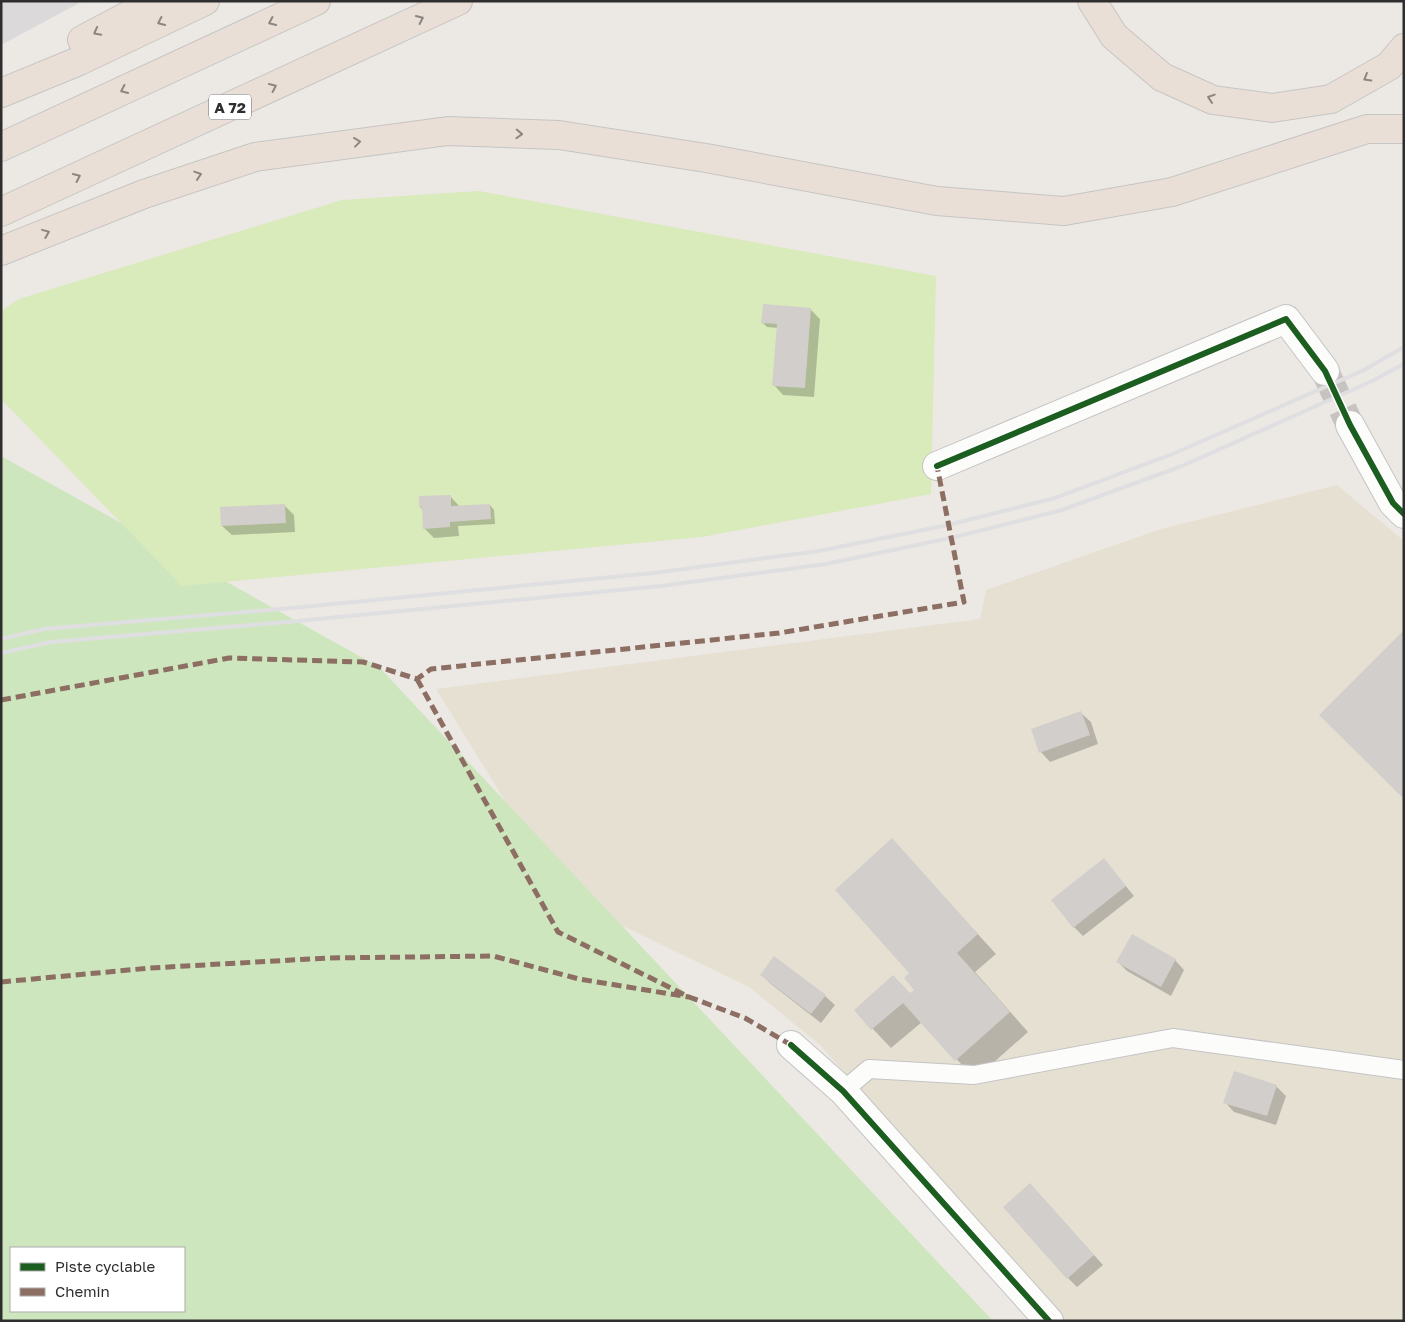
<svg xmlns="http://www.w3.org/2000/svg" width="1405" height="1322" font-family="'Golos Text',sans-serif">
<rect width="100%" height="100%" fill="#ece8e4"/>
<path fill="#dcd9db" d="M1,1H83L1,45Z"/>
<path fill="#e6e0d3" d="M1337,485L1404,541V1321H1064L820,1045L749,987L565,898L436,689L980,619L986,590L1161,529Z"/>
<path fill="#cee6be" fill-rule="evenodd" d="M1,456L379,667L993,1321H1ZM11,1248H184V1311H11Z"/>
<path fill="#d9eabb" d="M479,191L936,276L931,494L702,537L182,586L1,399V311L19,299L342,200Z"/>
<path fill="#0003" d="M810,309L820,319L814,397L783,395L774,385L778,328L767,327L763,323Z
M450,496L460,507L490,505L494,510L495,524L458,526L459,536L434,538L424,528V510L420,507Z
M284,505L294,515L295,532L232,535L222,526Z
M1081,713L1091,722L1098,744L1050,762L1041,752Z
M892,840L996,954L975,972L1028,1032L975,1079L922,1022L891,1048L855,1010L911,994L915,990L911,973Z
M1104,860L1134,896L1083,936L1074,927Z
M1175,960L1184,970L1171,996L1127,971L1118,962Z
M761,974L825,996L835,1005L821,1023L771,984Z
M1276,1086L1286,1096L1276,1125L1234,1112L1225,1102Z
M1039,1194L1103,1265L1077,1287L1068,1278Z"/>
<path fill="#d1cecb" d="M763,304L811,308L805,388L772,386L777,324L761,323Z
M451,495V506L490,504L491,519L450,522V527L423,529L422,507H419V496Z
M285,504L286,523L221,526L220,507Z
M1404,630V799L1319,715Z
M1081,711L1090,735L1039,753L1031,729Z
M892,838L978,934L957,953L1010,1012L955,1061L903,1003L871,1030L854,1010L893,975L910,993L914,990L904,978L909,973L835,890Z
M1104,858L1126,886L1073,928L1051,900Z
M1132,934L1176,959L1161,987L1116,962Z
M774,956L826,995L811,1014L760,975Z
M1234,1071L1277,1085L1267,1116L1223,1103Z
M1030,1183L1094,1255L1067,1279L1003,1207Z"/>
<g fill="none" stroke-linecap="round" stroke-linejoin="round">
<path stroke="#c6c3c0" stroke-width="28" stroke-dasharray="28 14" stroke-linecap="butt" d="M1325,371L1350,425"/>
<g stroke="#c5c4c5" stroke-width="20">
<path id="service" d="M843,1091L869,1069L974,1075L1173,1038L1404,1070"/>
</g>
<g stroke="#c5c4c5" stroke-width="30">
<path id="minor" d="M1350,425L1393,503L1404,514
M937,466L1286,319L1325,371
M791,1045L843,1091L1049,1321"/>
</g>
<g stroke="#c6c5c4" stroke-width="30">
<path id="motorway" d="M1092,1L1114,36L1162,77L1213,100L1272,108L1331,99L1389,66L1404,48
M82,40L156,1
M1,93L79,61L205,1
M1,147L316,1
M1,212L458,1
M1,251L144,194L255,157L448,131L559,135L706,158L937,201L1064,211L1172,192L1367,129H1404"/>
</g>
<use href="#service" stroke="#fcfcfb" stroke-width="18"/>
<use href="#minor" stroke="#fcfcfb" stroke-width="28"/>
<use href="#motorway" stroke="#eadfd6" stroke-width="28"/>
<path stroke="#dfdfe1" stroke-width="4" d="M1,639L44,629L281,609L654,573L819,551L948,525L1055,498L1175,453L1364,370L1404,347
M1,653L51,642L287,622L661,586L826,564L955,537L1062,510L1182,466L1370,382L1404,364"/>
<path stroke="#8d6e63" stroke-width="5" stroke-dasharray="10 5" stroke-linecap="butt" d="M417,679L558,932L689,997L745,1018L791,1045
M1,700L229,658L363,662L417,679L431,669L779,633L964,602L937,466
M1,982L150,968L328,958L493,956L579,979L689,997"/>
<g stroke="#fff" stroke-width="9">
<path id="cycleway" d="M937,466L1286,319L1325,371L1350,425L1393,503L1404,514
M791,1045L843,1091L1049,1321"/>
</g>
<use href="#cycleway" stroke="#1b5e20" stroke-width="6"/>
</g>
<defs><path id="oneway-chevron" d="M-2-3.5L2.5 0L-2 3.5" fill="none" stroke-width="1.6" stroke-linecap="round" stroke-linejoin="round" transform="scale(1.25)"/></defs>
<g stroke="#8c8682">
<use href="#oneway-chevron" transform="translate(420 19) rotate(-25)"/>
<use href="#oneway-chevron" transform="translate(161 22) rotate(155)"/>
<use href="#oneway-chevron" transform="translate(272 22) rotate(155)"/>
<use href="#oneway-chevron" transform="translate(97 32) rotate(152)"/>
<use href="#oneway-chevron" transform="translate(1367 78) rotate(150)"/>
<use href="#oneway-chevron" transform="translate(273 87) rotate(-25)"/>
<use href="#oneway-chevron" transform="translate(124 90) rotate(155)"/>
<use href="#oneway-chevron" transform="translate(1211 98) rotate(-162)"/>
<use href="#oneway-chevron" transform="translate(519 134) rotate(2)"/>
<use href="#oneway-chevron" transform="translate(357 142) rotate(-7)"/>
<use href="#oneway-chevron" transform="translate(198 175) rotate(-18)"/>
<use href="#oneway-chevron" transform="translate(77 177) rotate(-25)"/>
<use href="#oneway-chevron" transform="translate(46 233) rotate(-22)"/>
</g>
<g text-anchor="middle" dominant-baseline="central" stroke-width="4" stroke-linejoin="round" paint-order="stroke">
<rect fill="#fff" stroke="#6d6d6d" stroke-width="1" x="209" y="94.5" width="42" height="25" rx="4"/>
<g font-size="15" font-weight="bold" fill="#2e2e2e">
<text x="230" y="107">A 72</text>
</g>
</g>
<rect width="1405" height="1322" fill="none" stroke="#2e2e2e" stroke-width="5"/>
<rect x="10" y="1247" width="175" height="65" fill="#ffffff" stroke="#ababab"/>
<rect x="20" y="1263" width="25" height="8" fill="#1b5e20" stroke="#ababab"/>
<text x="55" y="1272" font-size="15" fill="#2e2e2e">Piste cyclable</text>
<rect x="20" y="1288" width="25" height="8" fill="#8d6e63" stroke="#ababab"/>
<text x="55" y="1297" font-size="15" fill="#2e2e2e">Chemin</text>
</svg>
